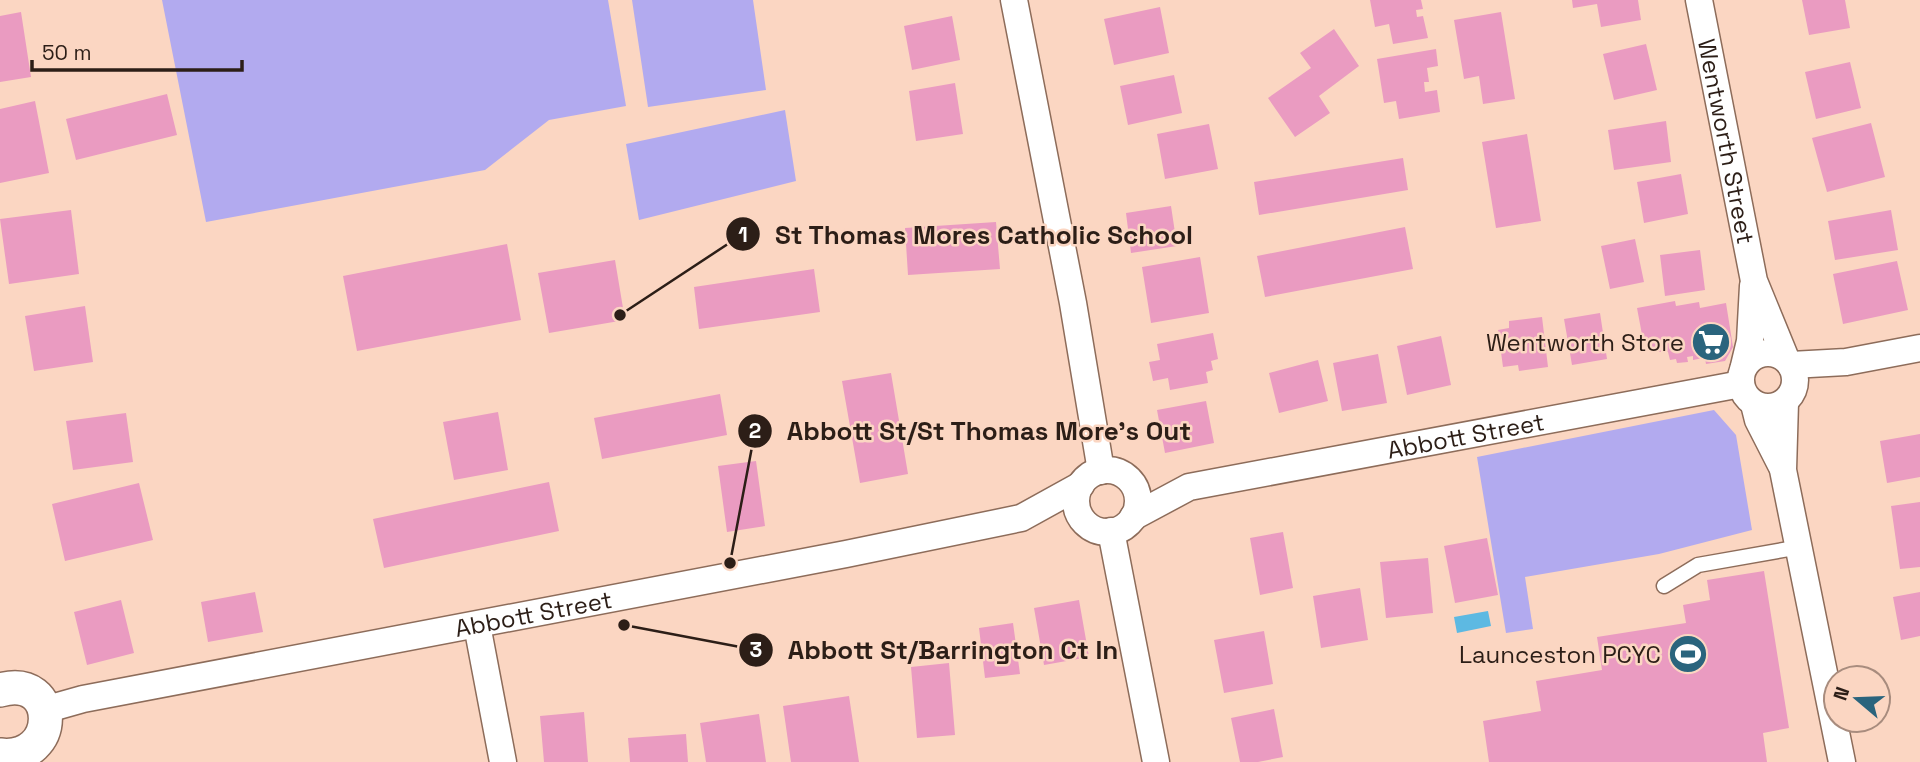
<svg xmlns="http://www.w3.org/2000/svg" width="1920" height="762" font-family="'Space Grotesk',sans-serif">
<rect width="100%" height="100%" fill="#fbd6c2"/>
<path fill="#b2aaef" d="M162,0H608L626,106L549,120L485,170L206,222Z
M632,0H753L766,90L648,107Z
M785,110L796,181L639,220L626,144Z
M1714,410L1736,435L1752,530L1659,554L1525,577L1533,629L1506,633L1477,457Z"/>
<path fill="#5db9e2" d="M1488,611L1491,626L1457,633L1454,617Z"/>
<path fill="#ea9bc1" d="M1370,0H1421L1423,9L1416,10L1417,17L1423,16L1428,38L1393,44L1389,24L1375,27Z
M1572,0H1638L1641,20L1601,27L1597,4L1573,8Z
M1802,0H1845L1850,28L1809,35Z
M1160,7L1169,53L1114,65L1104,19Z
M21,12L31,77L0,82V16Z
M1501,12L1515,99L1483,104L1479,76L1464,79L1454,20Z
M952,16L960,60L912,70L904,26Z
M1334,29L1359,66L1319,96L1330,113L1295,137L1268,98L1311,68L1300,53Z
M1646,44L1657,90L1614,100L1603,54Z
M1436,49L1438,66L1427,68L1429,82H1424L1425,92L1437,90L1440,112L1399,119L1396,101L1384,103L1377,59Z
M1850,62L1861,108L1816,119L1805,72Z
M1174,75L1182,113L1128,125L1120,86Z
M955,83L963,134L916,141L909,91Z
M167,94L177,135L76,160L66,119Z
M35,101L49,173L0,183V109Z
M1666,121L1671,162L1614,170L1608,130Z
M1871,123L1885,177L1827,192L1812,138Z
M1209,124L1218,169L1165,179L1157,134Z
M1527,134L1541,221L1496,228L1482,142Z
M1403,158L1408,190L1259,215L1254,182Z
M1681,174L1688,214L1644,223L1637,182Z
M1171,206L1177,246L1131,253L1126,213Z
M71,210L79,274L9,284L0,219Z
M1891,210L1898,250L1835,260L1828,221Z
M996,222L1000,269L908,275L905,228Z
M1405,227L1413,269L1265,297L1257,256Z
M1635,239L1644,282L1610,289L1601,246Z
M507,244L521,320L357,351L343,276Z
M1700,250L1705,290L1665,296L1660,255Z
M1200,257L1209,313L1151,323L1142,267Z
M615,260L625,320L549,333L538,273Z
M1897,261L1908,310L1843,324L1833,274Z
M814,269L820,312L699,329L694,287Z
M1675,301L1676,306L1699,302L1700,308L1726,303L1733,347L1725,361L1706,364L1704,353L1703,358L1693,360V356L1687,357L1688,362L1677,363L1676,359L1670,360L1668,352H1650L1648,340H1643L1637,308Z
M85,306L93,362L34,371L25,316Z
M1600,313L1607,359L1572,365L1564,319Z
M1542,317L1548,367L1519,371L1518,365L1503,367L1498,330L1509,328V321Z
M1213,333L1218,359L1211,361L1213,370L1206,372L1208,383L1170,390L1168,378L1153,381L1149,362L1160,360L1157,344Z
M1441,336L1451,385L1407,395L1397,346Z
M1378,354L1387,403L1342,411L1333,363Z
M1318,360L1328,401L1279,413L1269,373Z
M891,373L908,474L860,483L842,381Z
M720,394L727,435L602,459L594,418Z
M1206,401L1214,443L1165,453L1157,410Z
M498,412L508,470L454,480L443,422Z
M126,413L133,462L73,470L66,421Z
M1920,434V477L1887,483L1880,441Z
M756,461L765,526L727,532L718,466Z
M549,482L559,531L384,568L373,519Z
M139,483L153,540L65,561L52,504Z
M1920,502V567L1900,569L1891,506Z
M1283,532L1293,588L1260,595L1250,538Z
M1487,538L1498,595L1455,603L1444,546Z
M1428,558L1433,613L1386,618L1380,562Z
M1764,571L1789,728L1763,733L1767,762H1489L1483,721L1541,711L1536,681L1602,670L1597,637L1686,623L1683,605L1710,600L1707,580Z
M1360,588L1368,640L1321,648L1313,596Z
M255,592L263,632L208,642L201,602Z
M1920,592V636L1901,640L1893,597Z
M121,600L134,653L87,665L74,612Z
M1079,600L1089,657L1044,665L1034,608Z
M1013,623L1020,674L985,678L979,628Z
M1264,631L1273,684L1224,693L1214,640Z
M949,663L955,735L917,738L911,667Z
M849,696L859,762H791L783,706Z
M1274,709L1283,757L1258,762H1240L1231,718Z
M584,712L588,762H544L540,716Z
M759,714L766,762H706L700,723Z
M686,734L688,762H630L628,738Z"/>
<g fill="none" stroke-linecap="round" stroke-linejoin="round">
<g stroke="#8d6c5a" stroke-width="17">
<path id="service" d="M1664,586L1698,565L1800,547"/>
</g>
<g stroke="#8d6c5a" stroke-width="29">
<g id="minor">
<path d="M1014,0L1073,303L1101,471"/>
<path id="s1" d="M1699,0L1754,281L1786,359"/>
<circle cx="1768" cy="380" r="27"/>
<path d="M1791,365L1846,362L1920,348"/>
<path d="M1744,366L1750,341L1753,286"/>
<path d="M1785,402L1783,470L1842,762"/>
<path d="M1754,404L1758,420L1781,465"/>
<circle cx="1107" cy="501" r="31"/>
<path id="s2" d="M1133,517L1189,487L1741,384"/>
<path d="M1111,531L1156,762"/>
<path d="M477,625L503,762"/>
<path id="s3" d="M44,710L83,699L846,554L1021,518L1081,485"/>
</g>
</g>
<g stroke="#8d6c5a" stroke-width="36">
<path id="tertiary" d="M0,690C61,673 60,762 0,755"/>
</g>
<use href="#service" stroke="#fff" stroke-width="14"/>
<use href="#minor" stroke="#fff" stroke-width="26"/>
<use href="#tertiary" stroke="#fff" stroke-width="33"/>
</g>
<defs>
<g id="supermarket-disc" transform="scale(2.0125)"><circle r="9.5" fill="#2a647d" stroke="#fbd6c2"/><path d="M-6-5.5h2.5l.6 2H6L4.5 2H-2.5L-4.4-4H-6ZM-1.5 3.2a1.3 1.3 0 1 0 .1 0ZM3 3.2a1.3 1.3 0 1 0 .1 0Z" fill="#fff"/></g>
<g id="stadium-disc" transform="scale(2.0125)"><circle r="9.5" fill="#2a647d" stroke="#fbd6c2"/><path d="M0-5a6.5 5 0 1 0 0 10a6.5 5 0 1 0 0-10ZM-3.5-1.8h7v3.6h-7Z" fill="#fff"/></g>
</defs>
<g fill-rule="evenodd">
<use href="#supermarket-disc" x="1711" y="342"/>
<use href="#stadium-disc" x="1688" y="654"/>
</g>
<g text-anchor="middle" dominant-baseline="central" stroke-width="5" stroke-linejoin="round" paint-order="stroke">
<g font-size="24" fill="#2c1e17" stroke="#fbd6c2">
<text stroke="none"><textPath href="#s1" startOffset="144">Wentworth Street</textPath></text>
<text stroke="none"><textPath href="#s2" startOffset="345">Abbott Street</textPath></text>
<text stroke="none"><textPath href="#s3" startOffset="499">Abbott Street</textPath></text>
</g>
<g font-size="24" fill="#2c1e17" stroke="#fbd6c2" text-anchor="end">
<text x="1684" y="342">Wentworth Store</text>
<text x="1661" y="654">Launceston PCYC</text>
</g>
</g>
<path fill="none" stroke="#2c1e17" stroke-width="2.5" d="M620 315L743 234M730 563L755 431M624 625L756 650"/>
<g fill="#2c1e17" stroke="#fbd6c2" stroke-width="2.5">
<circle cx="620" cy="315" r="7"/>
<circle cx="730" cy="563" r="7"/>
<circle cx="624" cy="625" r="7"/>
<circle cx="743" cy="234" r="18"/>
<circle cx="755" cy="431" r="18"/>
<circle cx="756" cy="650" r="18"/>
</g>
<g font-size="21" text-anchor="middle" font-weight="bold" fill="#fff">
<text x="743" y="242">1</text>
<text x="755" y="438">2</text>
<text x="756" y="657">3</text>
</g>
<g font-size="26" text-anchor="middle" font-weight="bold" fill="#2c1e17" stroke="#fbd6c2" stroke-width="5" stroke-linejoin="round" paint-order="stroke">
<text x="984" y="244">St Thomas Mores Catholic School</text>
<text x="989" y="440">Abbott St/St Thomas More's Out</text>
<text x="953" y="659">Abbott St/Barrington Ct In</text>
</g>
<g transform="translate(1857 699) rotate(289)"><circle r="33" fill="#fbd6c2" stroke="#a88c7e" stroke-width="2"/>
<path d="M0-5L12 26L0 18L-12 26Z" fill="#2a647d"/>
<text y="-10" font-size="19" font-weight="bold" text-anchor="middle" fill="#2c1e17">N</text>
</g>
<path d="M32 60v10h210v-10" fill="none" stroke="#2c1e17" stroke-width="3.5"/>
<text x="42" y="60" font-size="21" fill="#2c1e17" stroke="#fbd6c2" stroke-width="5" paint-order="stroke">50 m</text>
</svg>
